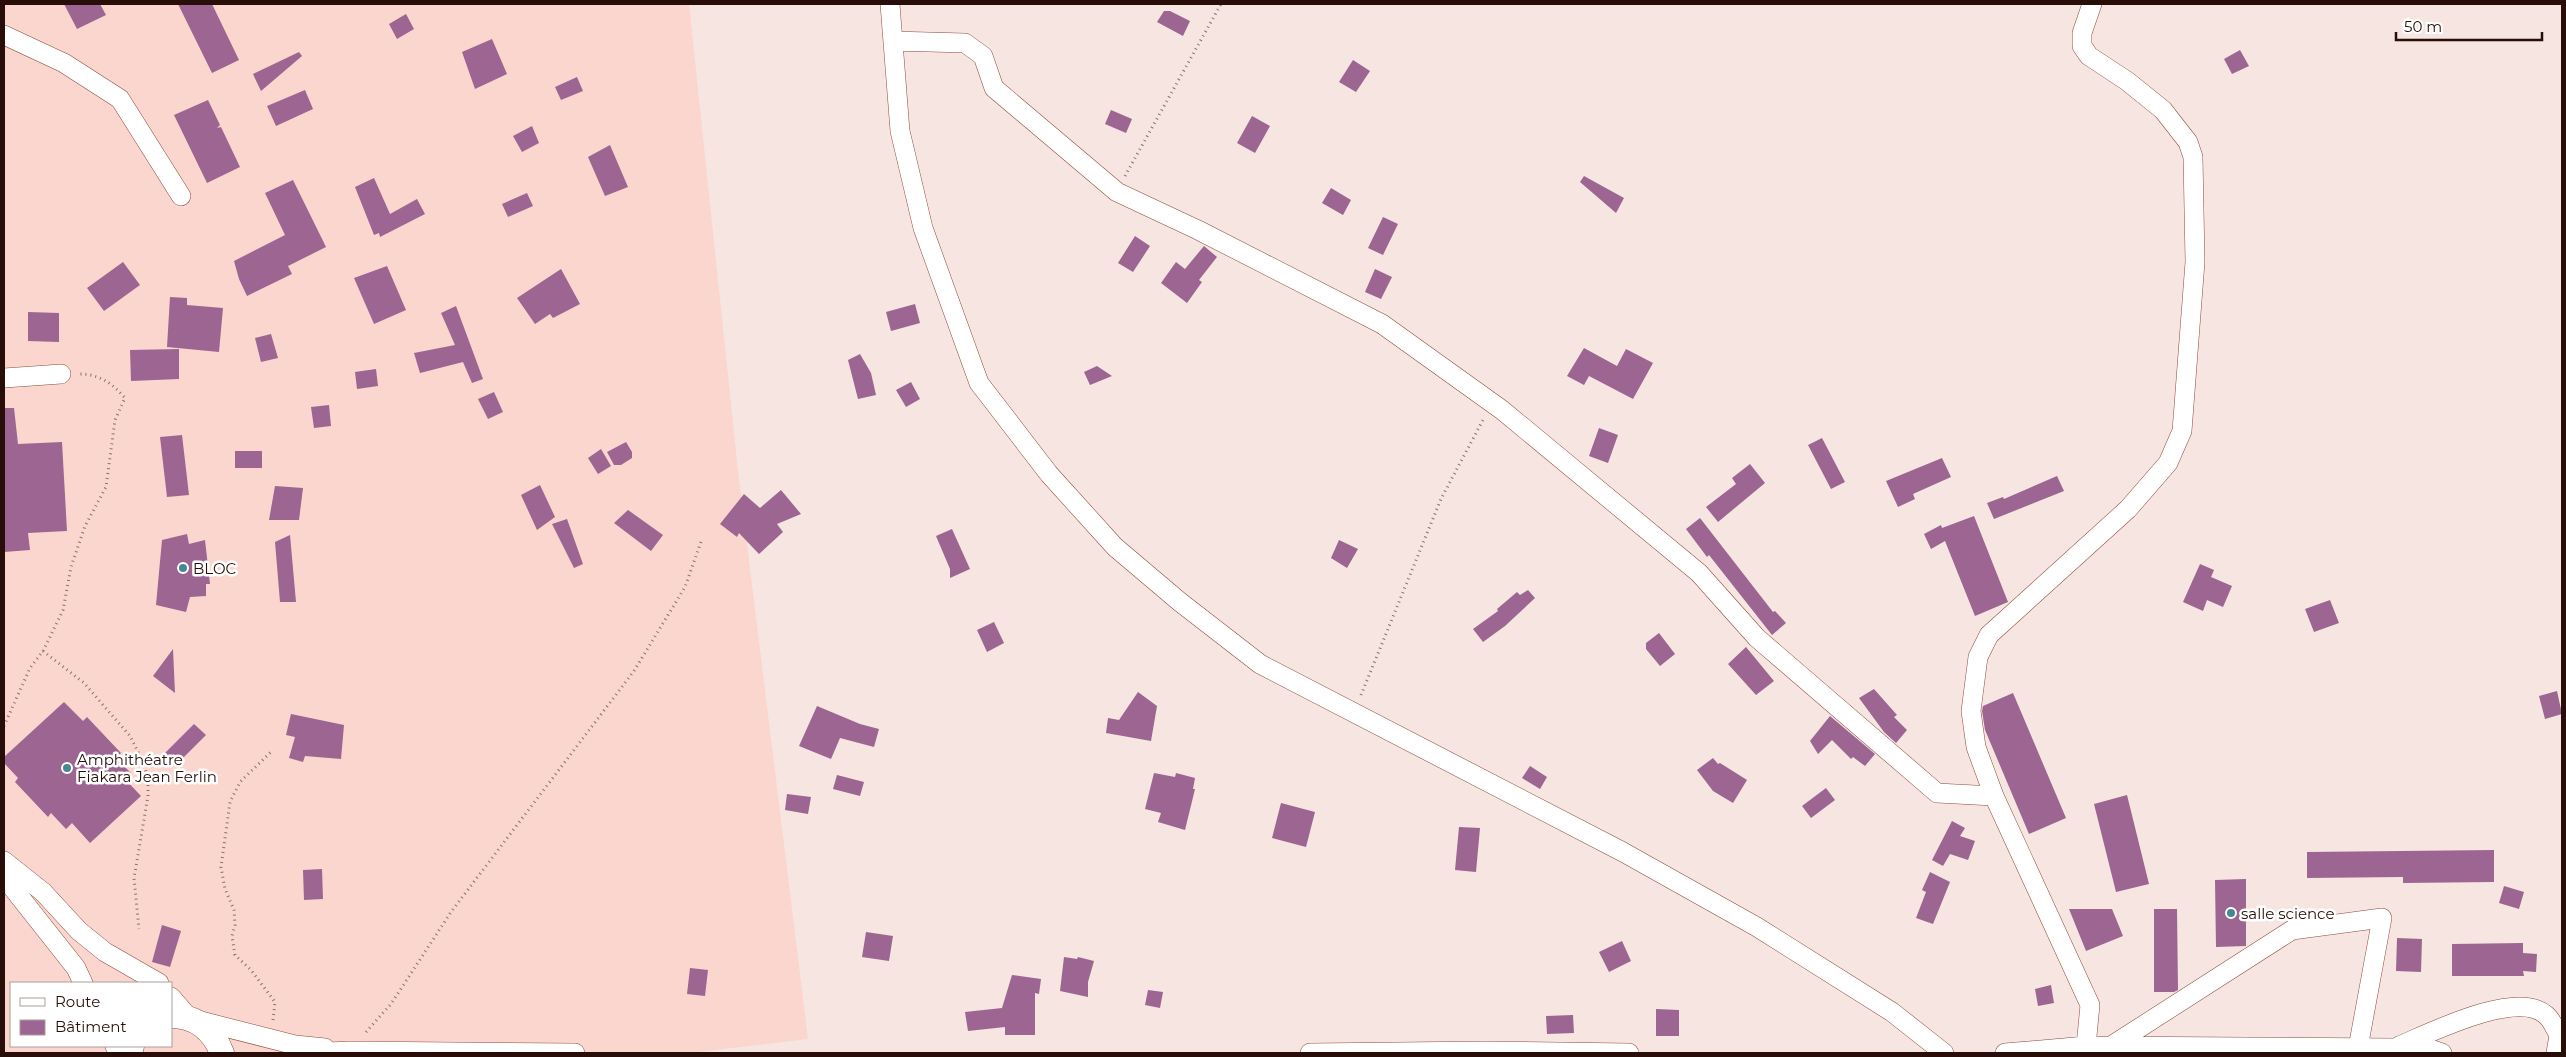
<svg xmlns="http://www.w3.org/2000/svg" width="2566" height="1057" font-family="Montserrat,sans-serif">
<rect width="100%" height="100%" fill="#f6e5e1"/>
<path fill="#fad6ce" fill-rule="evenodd" d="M4,4H689L738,471L808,1039L690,1053H4ZM11,983H171V1046H11Z"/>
<path fill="#9c6592" d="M64,4H100L106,15L77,29Z
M178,4H212L239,60L212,73Z
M1164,11H1170L1190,21L1183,36L1157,22Z
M406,14L414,29L397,39L389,24Z
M492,39L507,74L475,89L462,52Z
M2240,50L2249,66L2232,74L2224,59Z
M299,52L302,56L261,91L253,74Z
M1353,60L1370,71L1356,92L1339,82Z
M577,77L583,91L561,100L555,87Z
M305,90L313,109L276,126L267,106Z
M208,100L220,125L217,128L221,127L240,167L207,183L174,115Z
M1111,110L1132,119L1126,133L1105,124Z
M1252,116L1270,126L1255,153L1237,143Z
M532,126L539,143L522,152L513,136Z
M610,145L628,187L605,196L588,157Z
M1584,176L1624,198L1616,213L1580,182Z
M374,178L390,214L417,199L425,214L380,237L379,233L374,235L355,187Z
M293,180L326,247L288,266L292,274L247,296L239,279L234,261L285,235L265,193Z
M1331,188L1351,200L1343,215L1322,203Z
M527,193L533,206L508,217L502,204Z
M1383,217L1398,224L1383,255L1368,248Z
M1135,236L1150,246L1133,272L1118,263Z
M1204,246L1217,257L1199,280L1202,282L1187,303L1161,283L1176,262L1185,269Z
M123,262L140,285L104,311L87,288Z
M387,266L406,310L374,324L354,278Z
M561,269L580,304L553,318L550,314L535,324L517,298Z
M1375,269L1392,277L1381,299L1365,292Z
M170,297L187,298V305L223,308L219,352L167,347Z
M915,304L920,323L891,331L886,312Z
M456,306L483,379L472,383L463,362L420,373L414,353L455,345L441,313Z
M28,312L59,313V342L28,341Z
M271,334L278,358L261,362L255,338Z
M1584,348L1617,366L1626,349L1653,363L1633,399L1589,376L1584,385L1567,376Z
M179,349V379L131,381L130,350Z
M860,354L871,373L876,395L858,399L848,360Z
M1097,366L1112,376L1090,385L1084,372Z
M376,369L378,386L357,389L355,372Z
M911,382L920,399L906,407L896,390Z
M494,392L503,412L488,419L478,399Z
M329,405L331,426L314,428L311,407Z
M4,408H14L18,444L62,442L67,531L28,533L30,550L4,552Z
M1599,428L1618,435L1608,463L1589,456Z
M182,435L189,495L167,497L160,437Z
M1822,438L1845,482L1831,489L1808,445Z
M626,442L632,452V458L621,465H614L607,452Z
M601,449L611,466L598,474L588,458Z
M235,451H262V468H235Z
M1942,458L1951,477L1913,494L1915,499L1898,507L1886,481Z
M1750,464L1765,483L1718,522L1706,507L1736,484L1732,478Z
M2057,476L2064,491L1994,519L1987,503L2003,497L2004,499Z
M540,485L555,517L537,530L521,495Z
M275,486L303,488L299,520H269Z
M781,490L801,514L777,524L783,532L759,554L739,533L737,537L720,524L744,494L760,508Z
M628,510L663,535L651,551L614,523Z
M1974,516L2008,602L1975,616L1945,541L1931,549L1924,534L1941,525L1942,528Z
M1700,518L1773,612L1775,611L1786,623L1772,635L1709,555L1707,557L1686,529Z
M567,519L583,564L574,568L552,524Z
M952,529L970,569L950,578V569L936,536Z
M187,534L189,544L205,540L210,584H206V596L190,597L186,612L156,605L162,540Z
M290,535L296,602H280L275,542Z
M1339,540L1358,549L1347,568L1331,558Z
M2200,564L2214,570L2211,577L2232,586L2223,607L2207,600L2203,611L2183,602Z
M1528,590L1535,598L1505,626L1483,642L1473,629L1498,611L1497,609L1517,592L1520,595Z
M2330,600L2339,623L2314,632L2305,609Z
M994,622L1004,643L987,652L977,630Z
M1659,633L1675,654L1660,666L1646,649V643Z
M1746,647L1774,681L1756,695L1728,664Z
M173,649L175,693L153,676Z
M1874,689L1897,715L1894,717L1907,730L1896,743L1884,732L1859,698Z
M2557,691L2562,714L2545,719L2539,696Z
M1138,692L1157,706L1151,741L1106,733L1108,718L1119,720Z
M2013,693L2066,818L2029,834L1985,730L1982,711L1983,706Z
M64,702L83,721L87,717L121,753L116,758L131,773L125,779L141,796L90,843L72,823L66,829L51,813L48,817L15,782L18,778L4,763V757Z
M817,706L860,724L879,729L874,747L840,738L831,759L799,746Z
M291,714L344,725L341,759L305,756L303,762L289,758L295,737L286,735Z
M1830,716L1875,754L1865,766L1853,757L1851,759L1832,740L1818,754L1810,741Z
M194,724L206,735L177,764L165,753Z
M1713,758L1718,764L1720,763L1747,780L1733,803L1713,791L1697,770Z
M1530,766L1547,777L1540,789L1522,778Z
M1154,773L1175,777L1176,773L1195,778L1193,789H1195L1185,830L1158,822L1161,813L1145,809Z
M837,775L864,782L860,796L833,789Z
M1826,788L1835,800L1811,818L1802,806Z
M787,794L811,797L808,814L785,810Z
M2127,795L2149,884L2116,892L2094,804Z
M1281,803L1315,812L1306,847L1272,838Z
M1952,821L1965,828L1960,836L1975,841L1968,860L1950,854L1943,866L1932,860Z
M1459,827L1480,828L1476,872L1455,870Z
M2494,850V882L2403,883V877L2307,878V852Z
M322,869L323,899L304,900L303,870Z
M1930,872L1950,882L1933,924L1916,918L1926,892L1922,890Z
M2246,879V946L2216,947L2215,880Z
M2504,886L2524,892L2519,909L2499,903Z
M2069,909H2112L2123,936L2086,951Z
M2154,909H2177L2178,990L2174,992H2154Z
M162,925L181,931L170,967L152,962Z
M866,932L893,936L889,961L862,957Z
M2397,938L2422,939L2421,972L2396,971Z
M1622,941L1631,961L1609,972L1599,952Z
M2523,943V953L2537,954L2536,972L2523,971L2524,976H2452V944Z
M1064,957L1077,959L1078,957L1094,961L1088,982V997L1060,991Z
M690,968L708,970L705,996L687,994Z
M1012,975L1041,979L1039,994L1035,993V1035H1005V1027L968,1031L965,1012L1002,1008Z
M2051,985L2054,1003L2038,1006L2035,989Z
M1148,990L1163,992L1160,1008L1145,1005Z
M1656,1009L1679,1010V1036H1656Z
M1573,1015L1574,1033L1547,1034L1546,1016Z"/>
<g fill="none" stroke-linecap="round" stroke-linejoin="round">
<g stroke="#8e4b3c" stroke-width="20">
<path id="minor" d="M890,4L900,131L923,228L979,383L1049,474L1115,547L1180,602L1260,664L1623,852L1757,927L1892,1012L1944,1053
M4,35L64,63L120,99L181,196
M893,41L965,43L983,56L994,88L1117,192L1198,230L1382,324L1502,410L1699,573L1757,638L1937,793L1994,796L2090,1005L2086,1046
M4,378L61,374
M1994,796L1976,747L1971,711L1978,657L1989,635L2128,509L2168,463L2182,431L2195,262L2193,157L2188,142L2163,110L2127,81L2089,56L2082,46V33L2092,4
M4,861L43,892L79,931L105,952L159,983
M4,877L76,968L83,983
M171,997L189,1018L295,1045L325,1048
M115,1046L118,1053
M2399,1046C2430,1033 2517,989 2546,1015C2552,1020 2555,1029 2559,1035L2556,1053
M311,1053L349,1051L575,1053
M1310,1053L1484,1051L1629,1053
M2005,1053L2086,1046L2396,1048L2433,1050L2442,1053
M2109,1053L2108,1048L2292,930L2382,918L2358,1048"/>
</g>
<g stroke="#8e4b3c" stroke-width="25">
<path id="major" d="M171,1016C197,1016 213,1030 222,1053
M130,1053L132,1046"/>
</g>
<path stroke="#89736e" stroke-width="3" stroke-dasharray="1 4" stroke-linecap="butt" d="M1125,176L1221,4
M43,651L84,683L130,736L144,764L148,779V796L134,878L139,929
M1361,695L1441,499L1484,418
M4,726L30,668L43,651L63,610L71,567L85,526L106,487L115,420L125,398C112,383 99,374 79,374
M273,1020L275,1002L251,970L235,955L232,936L235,925L234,910L225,889L221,867L230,802L240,782L273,750
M366,1032L391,1004L451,912L634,671L685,587L702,539"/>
<use href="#minor" stroke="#fff" stroke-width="19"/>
<use href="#major" stroke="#fff" stroke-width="24"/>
</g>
<g fill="#448896" stroke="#fff" stroke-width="2">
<circle cx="183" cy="568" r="5"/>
<circle cx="67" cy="768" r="5"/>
<circle cx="2231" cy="913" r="5"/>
</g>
<g text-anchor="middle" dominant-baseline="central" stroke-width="5" stroke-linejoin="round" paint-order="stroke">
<g font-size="15" fill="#280d08" stroke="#fff" text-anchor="start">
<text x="193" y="568">BLOC</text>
<text x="77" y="759">Amphithéatre<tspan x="77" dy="17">Fiakara Jean Ferlin</tspan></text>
<text x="2241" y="913">salle science</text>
</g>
</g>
<rect width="2566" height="1057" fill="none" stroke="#280d08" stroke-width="10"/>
<rect x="10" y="982" width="162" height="65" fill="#ffffff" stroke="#a99e9c"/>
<rect x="20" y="998" width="25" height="8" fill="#ffffff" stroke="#a99e9c"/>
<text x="55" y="1007" font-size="15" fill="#280d08">Route</text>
<rect x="20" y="1020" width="25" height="15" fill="#9c6592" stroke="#a99e9c"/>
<text x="55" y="1032" font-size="15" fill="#280d08">Bâtiment</text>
<path d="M2396 32v8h146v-8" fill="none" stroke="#280d08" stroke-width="2.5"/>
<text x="2404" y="32" font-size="15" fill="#280d08" stroke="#ffffff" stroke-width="4" paint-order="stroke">50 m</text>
</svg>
